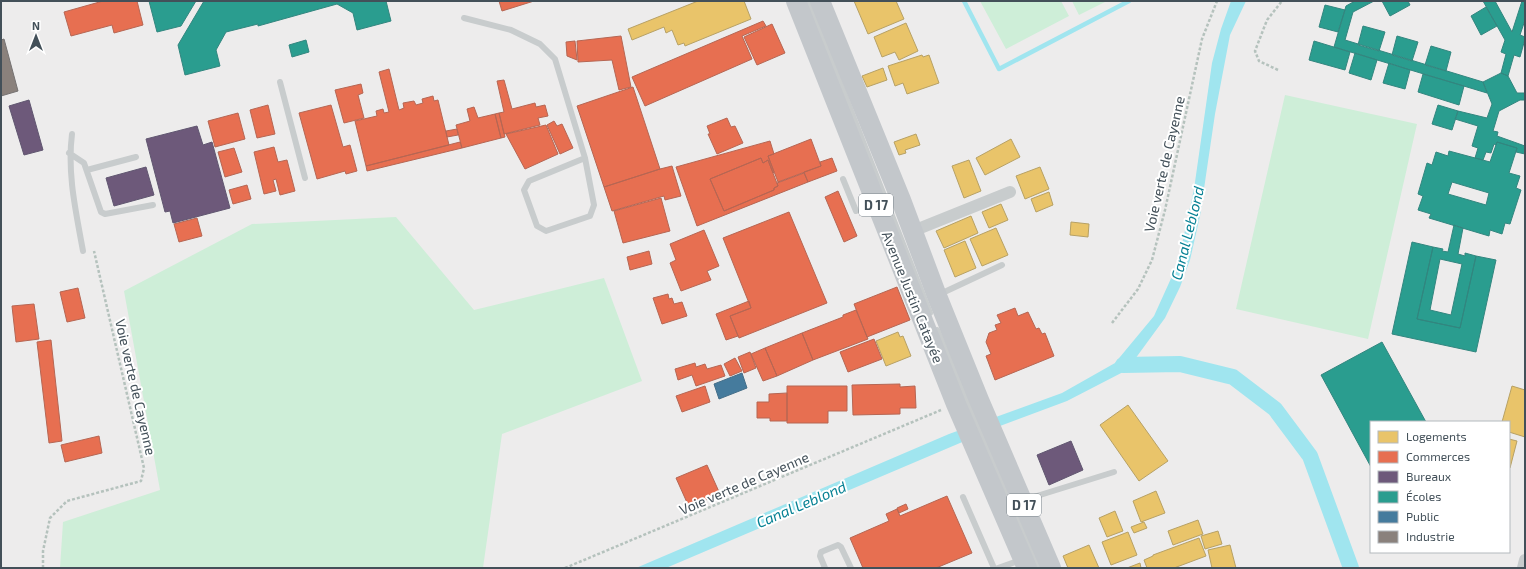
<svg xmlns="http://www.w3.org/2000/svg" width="1526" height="569" font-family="'Exo 2',sans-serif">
<rect width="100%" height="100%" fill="#edecec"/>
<path fill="#ceeed8" d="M980,1H1061L1069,16L1006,49Z
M1072,1H1107L1079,15Z
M1285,95L1417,124L1368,339L1236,309Z
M396,217L474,310L604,278L642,381L502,434L483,568H60L63,522L160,490L124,291L252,224Z"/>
<path fill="#a0e5ef" d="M1231,1H1246L1230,35L1215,114L1200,216L1190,260L1180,287L1165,318L1127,370L1067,401L1000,426L666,568H636L949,434L1062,393L1115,363L1154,316L1178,263L1194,189L1212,63L1221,29Z"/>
<path fill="#e9c46a" stroke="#b7a165" d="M698,1H744L751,19L685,46L684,43L678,45L672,30L666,33L664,27L632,40L628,29Z
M854,1H896L904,19L868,34Z
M906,23L918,51L899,60L895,52L882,57L874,37Z
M922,55L923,57L929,55L939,83L907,94L903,83L895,86L888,66Z
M883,68L887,80L867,87L862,76Z
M916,134L920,145L905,150L906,153L899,155L894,142Z
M1011,139L1020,157L985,175L976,158Z
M969,160L981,191L964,198L952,166Z
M1040,167L1049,189L1025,199L1016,176Z
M1049,192L1053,205L1036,212L1031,199Z
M1001,204L1008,220L989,228L982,212Z
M971,216L978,233L944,248L936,231Z
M1071,222L1089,224L1088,237L1070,235Z
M996,228L1008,255L982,266L970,239Z
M965,241L976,268L955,277L944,250Z
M898,332L900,337L903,336L911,356L886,366L876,341Z
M1512,386L1525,390V437L1509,432V422H1502Z
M1128,405L1168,461L1139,481L1100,425Z
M1509,439L1517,441L1510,468H1509Z
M1156,491L1165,513L1141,522L1133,501Z
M1115,511L1123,531L1107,537L1099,518Z
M1198,520L1203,534L1173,545L1168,531Z
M1144,522L1147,528L1134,533L1131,527Z
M1218,531L1222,544L1205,549L1201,536Z
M1128,532L1137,555L1111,565L1102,542Z
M1199,538L1206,556L1174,568H1147L1144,560L1153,556V555Z
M1089,545L1099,568H1068L1063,556Z
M1230,545L1236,568H1212L1208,550Z
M1140,563L1141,568H1127Z"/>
<path fill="#e76f51" stroke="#b66653" d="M103,1H137L143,25L114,33L112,25L71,36L64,12Z
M499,1H534L502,11Z
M763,21L766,26L742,36L752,59L645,106L632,77Z
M772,24L785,53L757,65L744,37Z
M621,36L631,87L619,90L612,60L578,62L577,41Z
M575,41L577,60L567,56L566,42Z
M389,69L399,110L404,108L403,103L414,101L416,105L423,103L422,99L433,96L434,101L438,100L449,145L366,166L355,121L377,116L376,111L383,109L384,113L389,112L379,72Z
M504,80L512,109L535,103L536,107L545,105L548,116L538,118L540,125L504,134L499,113L504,112L497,81Z
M361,84L363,93L358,95L364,118L344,123L335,90Z
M633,87L660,169L604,187L577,106Z
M268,105L275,134L257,138L250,110Z
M331,105L343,147L350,145L357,171L346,174L345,171L317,179L299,113Z
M474,107L478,118L495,114L501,138L462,148L456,125L470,121L467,109Z
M238,113L245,139L215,147L208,121Z
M499,113L505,137L501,138L495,114Z
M727,118L731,127L735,126L743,143L717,154L708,134H710L707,126Z
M554,121L557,126L562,124L573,148L560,154L547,125Z
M546,125L558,154L525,169L506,134Z
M457,129L458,135L447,137L446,131Z
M811,139L821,166L778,182L768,156Z
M770,141L774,154L768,156L774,172L773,173L768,160L763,163L761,158L710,179L724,211L774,190V188L778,186L777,183L804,173L808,182L697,226L676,167Z
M460,142L462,148L367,171L366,166Z
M274,147L278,162L287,160L295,191L280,195L276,179L273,180L276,191L264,194L254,152Z
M234,148L242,172L225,177L218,152Z
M761,158L763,163L768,160L778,186L774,188V190L724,211L710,179Z
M832,158L837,171L808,182L804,172L821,166L820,162Z
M672,166L681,196L665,200L664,196L612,211L604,187L660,169Z
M247,185L251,199L233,204L229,190Z
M838,191L857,236L844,242L825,197Z
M661,198L670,231L623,243L614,211Z
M789,212L827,303L739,338L730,316L751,308L723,238Z
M197,218L202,236L179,242L174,224Z
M704,230L719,266L707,271L711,280L681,291L670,263L676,260L670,244Z
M649,251L652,264L630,270L627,257Z
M897,287L910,320L867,337L854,304Z
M78,288L85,318L67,322L60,292Z
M668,294L669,299L672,298L674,304L682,302L687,316L662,324L653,298Z
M749,301L751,308L730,316L738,336L726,340L716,314Z
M34,304L39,339L16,342L12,306Z
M1015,308L1018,316L1028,312L1036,329L1039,328L1042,334L1045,333L1054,356L995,380L986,356L991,354L986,342L989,333L997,330L995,325L1001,323L997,315Z
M856,310L868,339L813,360L802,333L843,317V315Z
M802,333L813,360L777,376L765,348Z
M874,339L882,359L848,372L840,352Z
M51,340L62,441L49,443L37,342Z
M765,348L777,376L763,381L751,354Z
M750,352L756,368L744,373L738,357Z
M735,358L742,371L730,376L724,364Z
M695,363L696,367L705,364L707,369L721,365L725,376L696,386L692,375L678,380L675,369Z
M900,384V387L915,386L916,408H900V414L853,415L852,385Z
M705,386L710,402L682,412L676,396Z
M787,386H847V411H828V423H787Z
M787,393V421H770V418H757V402H769V394Z
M99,436L102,453L65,462L61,445Z
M707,465L720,494L689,507L676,478Z
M947,496L972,553L936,568H863L850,538L889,521L886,514L897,509L900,516Z
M906,504L908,509L899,513L897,508Z"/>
<path fill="#6d597a" stroke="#605670" d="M29,100L43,150L24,155L9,106Z
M197,126L203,145L212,142L230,208L173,223L170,211L165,212L146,139Z
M146,167L154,195L114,206L106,178Z
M1071,441L1083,470L1049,485L1037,455Z"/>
<path fill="#2a9d8f" stroke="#32867f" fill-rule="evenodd" d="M149,1H196L181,26L157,32Z
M204,1H386L391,21L357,30L353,13L337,4L258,26V24L226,32L216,50L220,66L185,75L178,45Z
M1355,1H1374L1353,12L1345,40L1483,82L1487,93L1334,47L1346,6Z
M1382,1H1408L1410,5L1390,16Z
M1483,1H1495L1512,32L1522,1H1525V20L1520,35L1525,37V39L1520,57L1514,55L1508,76L1501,73L1506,54L1501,52L1505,40Z
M1325,5L1345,10L1338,32L1319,27Z
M1486,7L1497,26L1481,35L1471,16Z
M1363,26L1385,32L1379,51L1358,45Z
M1397,36L1418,42L1412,61L1392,55Z
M306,40L309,52L292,57L289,45Z
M1314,41L1350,52L1345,70L1309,60Z
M1431,46L1451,52L1446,71L1425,65Z
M1355,53L1377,60L1371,80L1349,73Z
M1389,63L1410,70L1405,89L1383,83Z
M1501,73L1508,76L1517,93H1525V100H1520L1499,111L1493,131L1498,132L1497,136L1525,146V154L1516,152L1517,148L1497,142L1496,145L1494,144L1491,153L1486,152L1483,160L1475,158L1478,148L1472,146L1478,126L1455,119L1458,111L1487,118L1492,104L1483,82Z
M1423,74L1464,86L1459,105L1418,92Z
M1438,105L1458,111L1452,130L1432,124Z
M1497,142L1517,148L1509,173L1520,176L1516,188L1521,190L1510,224L1505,223L1502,234L1490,230L1489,236L1429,218L1431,214L1418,210L1423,196L1418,194L1427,163L1432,165L1436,152L1448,156L1449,151L1490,162ZM1452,182L1489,193L1486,205L1448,194Z
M1454,225L1463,228L1458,254L1465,256V253L1476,256L1460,328L1417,319L1433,247L1443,249L1442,251L1448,252ZM1440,259L1462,264L1451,315L1430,310Z
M1412,242L1433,247L1417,319L1460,328L1476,256L1496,260L1476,352L1392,334Z
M1382,342L1426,422H1371V467L1321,375Z"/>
<path fill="#457b9d" stroke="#446e89" d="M742,373L747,388L719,399L714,384Z"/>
<path fill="#8a817c" stroke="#757272" d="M4,39L18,91L1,96V40Z"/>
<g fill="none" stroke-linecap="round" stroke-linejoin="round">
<path stroke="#a0e5ef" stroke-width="4.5" d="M964,1L999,69L1129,1"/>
<path stroke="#a0e5ef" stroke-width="16" d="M1123,365L1180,364L1233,377L1275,409L1310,456L1351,568"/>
<path stroke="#b5c2bd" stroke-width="2.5" stroke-dasharray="3 2" stroke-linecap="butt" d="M1278,70L1259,61L1255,51L1267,20L1282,1
M1112,323L1138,289L1152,260L1165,210L1202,39L1217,1
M43,568V551L50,518L67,501L141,481L144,468L94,251
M565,568L941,410"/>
<path stroke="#c8cccd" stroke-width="6" d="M808,1L930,313
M464,18L511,30L540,44L555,59L585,158L594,205L590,216L546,231L537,226L524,190L529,181L585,158
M280,82L305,178
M72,134C67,174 76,212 83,251
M69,153L84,163L101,212L105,214L153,205
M87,170L136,157
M843,179L856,211
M938,295L1002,265
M937,330L1039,568
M963,497L994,568
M1024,500L1114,472
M825,568L820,556L821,552L838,545L841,547L851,568
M998,568L1021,560"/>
<path stroke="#c8cccd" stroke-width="12" d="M913,231L1010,192
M1523,568L1525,560"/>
<path stroke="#c3c7cb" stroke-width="20" d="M796,1L956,404L1027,568
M820,1L901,200L937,296L979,400L1051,568"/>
</g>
<g text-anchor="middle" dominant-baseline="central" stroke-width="4" stroke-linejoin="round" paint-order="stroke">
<g fill="#fff" stroke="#7b848b" stroke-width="1">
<rect x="859" y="194" width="34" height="22" rx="3"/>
<rect x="1007" y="494" width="34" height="22" rx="3"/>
</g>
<g font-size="13" font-weight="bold" fill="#435059">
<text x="876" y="205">D 17</text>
<text x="1024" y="505">D 17</text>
</g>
<g font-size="14" fill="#435059" stroke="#fff">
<text transform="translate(1164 164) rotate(-77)">Voie verte de Cayenne</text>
<text transform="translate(913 297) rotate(68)">Avenue Justin Catayée</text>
<text transform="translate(136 387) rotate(77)">Voie verte de Cayenne</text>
<text transform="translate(744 483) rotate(-23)">Voie verte de Cayenne</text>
</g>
<g font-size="15" font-style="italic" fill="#068194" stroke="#fff">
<text transform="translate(1187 233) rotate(-76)">Canal Leblond</text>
<text transform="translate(801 504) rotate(-23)">Canal Leblond</text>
</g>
</g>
<rect width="1526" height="569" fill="none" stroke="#435059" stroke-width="4"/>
<rect x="1370" y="421" width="140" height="132" fill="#ffffff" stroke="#b4b9bd"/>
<rect x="1378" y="431" width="20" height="12" fill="#e9c46a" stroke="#b4b9bd"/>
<text x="1406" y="441" font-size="12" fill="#435059">Logements</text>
<rect x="1378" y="451" width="20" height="12" fill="#e76f51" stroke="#b4b9bd"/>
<text x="1406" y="461" font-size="12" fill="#435059">Commerces</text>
<rect x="1378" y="471" width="20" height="12" fill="#6d597a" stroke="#b4b9bd"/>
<text x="1406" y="481" font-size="12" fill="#435059">Bureaux</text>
<rect x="1378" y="491" width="20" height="12" fill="#2a9d8f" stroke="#b4b9bd"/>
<text x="1406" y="501" font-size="12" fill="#435059">Écoles</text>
<rect x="1378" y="511" width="20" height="12" fill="#457b9d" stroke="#b4b9bd"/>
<text x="1406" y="521" font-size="12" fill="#435059">Public</text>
<rect x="1378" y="531" width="20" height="12" fill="#8a817c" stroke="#b4b9bd"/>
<text x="1406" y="541" font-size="12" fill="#435059">Industrie</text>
<g transform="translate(36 36)" stroke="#ffffff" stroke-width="3" paint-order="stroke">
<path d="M0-3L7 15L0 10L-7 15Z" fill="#435059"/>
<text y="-6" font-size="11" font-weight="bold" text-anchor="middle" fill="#435059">N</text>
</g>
</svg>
